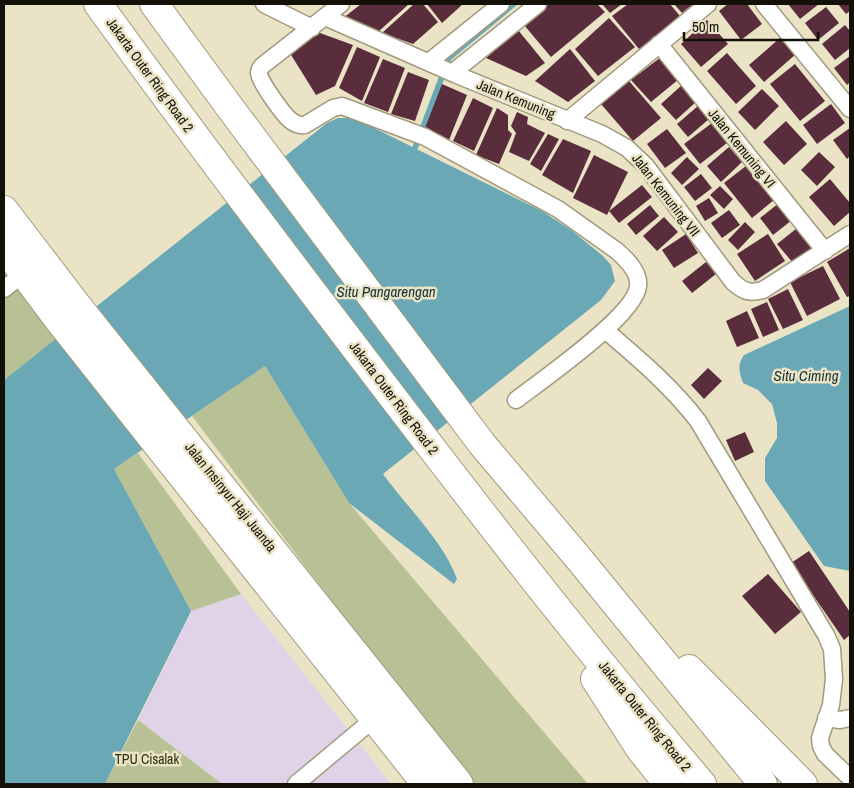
<svg xmlns="http://www.w3.org/2000/svg" width="854" height="788" font-family="'Archivo Narrow',sans-serif">
<rect width="100%" height="100%" fill="#eae3c5"/>
<path fill="#e0d3e7" d="M241,594L391,784H222L138,720L191,611Z"/>
<path fill="#b7c195" d="M4,254L61,335L4,380Z
M265,366L349,503L588,784H475L369,651L192,416Z
M138,453L241,594L191,611L114,469Z
M138,720L222,784H105Z"/>
<path fill="#6aa8b6" d="M338,118H349L362,122L542,211L571,230L603,256L611,265L615,281L601,300L383,474C406,506 444,542 457,579L454,584L349,503L265,366L114,469L191,611L105,784H4V380L327,123Z
M850,306V571L824,566L765,481V458L777,438V423L772,404L758,390L743,383C739,372 737,365 744,355Z"/>
<g fill="none" stroke-linecap="round" stroke-linejoin="round">
<path stroke="#6aa8b6" stroke-width="5.5" d="M415,148L449,58L514,4"/>
</g>
<path fill="#592d3c" d="M361,4H409L378,32L342,19Z
M414,4H423L438,22L413,44L382,33Z
M427,4H463L442,23Z
M549,4H597L605,12L551,57L524,25Z
M602,4H622L610,13Z
M628,4H670L680,16L639,49L612,16Z
M674,4H693L682,13Z
M728,4H747L762,24L741,40L719,11Z
M788,4H819L800,19Z
M838,4H850V11L846,14Z
M826,7L839,23L818,40L805,23Z
M609,18L635,47L598,76L575,49Z
M707,20L728,44L701,67L681,44Z
M845,25L850,31V48L835,60L822,44Z
M518,30L545,63L526,76L486,58Z
M320,33L353,45L335,86L316,95L288,50Z
M781,37L796,54L764,82L749,65Z
M357,47L380,57L362,101L339,88Z
M570,49L595,81L568,102L535,81Z
M727,53L756,86L736,104L707,71Z
M850,56V82L847,85L834,68Z
M661,57L679,79L651,102L631,80Z
M383,59L405,68L388,112L364,103Z
M795,64L825,101L800,121L770,84Z
M408,72L429,80L415,121L391,114Z
M629,81L661,118L633,141L601,104Z
M442,84L467,95L449,140L425,128Z
M682,85L697,101L676,120L661,104Z
M762,89L779,106L755,130L738,112Z
M473,98L493,108L474,151L453,141Z
M831,104L845,123L817,144L803,125Z
M698,106L709,119L688,137L677,124Z
M497,108L508,115V130L512,134L499,164L476,155Z
M517,112L528,117L527,124L545,133L529,161L509,152L516,133L511,126Z
M786,121L807,144L784,165L763,142Z
M712,123L727,143L700,164L684,144Z
M850,128V156L847,159L833,140Z
M667,129L686,153L665,168L647,144Z
M548,134L559,139L541,171L530,164Z
M563,139L591,151L573,193L542,175Z
M729,147L742,162L721,182L707,166Z
M819,152L835,167L817,186L801,170Z
M594,155L628,172L607,215L573,198Z
M687,157L699,169L682,185L671,173Z
M746,166L774,200L752,218L724,183Z
M701,174L712,188L695,201L684,187Z
M830,179L850,203V212L834,226L809,197Z
M642,185L652,197L619,223L609,211Z
M720,186L733,199L724,209L710,195Z
M709,198L718,213L705,221L696,206Z
M779,203L792,220L773,235L760,218Z
M650,205L659,216L636,235L627,224Z
M729,210L740,225L722,238L711,223Z
M664,217L678,232L657,251L643,236Z
M745,222L755,232L738,250L728,240Z
M801,225L817,245L794,264L777,244Z
M686,234L698,253L674,268L662,250Z
M768,234L785,261L755,281L737,254Z
M850,248V296L847,297L827,262Z
M706,262L716,274L692,293L682,281Z
M823,266L840,299L807,316L790,282Z
M788,289L803,320L783,329L768,299Z
M767,302L779,330L763,337L751,309Z
M747,311L759,338L737,347L726,321Z
M708,368L722,381L704,399L691,385Z
M745,432L754,452L735,461L726,440Z
M809,551L850,612V635L844,640L791,563Z
M768,574L801,612L775,634L742,596Z"/>
<g fill="none" stroke-linecap="round" stroke-linejoin="round">
<g stroke="#a19a7e" stroke-width="19">
<path id="minor" d="M264,4L312,28
M341,4L262,66C260,69 259,70 259,73C259,81 283,114 290,120C295,124 299,126 305,125L333,108L342,106L425,137L558,209L617,251C626,259 640,272 638,286C636,315 542,380 516,400
M764,4L850,109
M325,17L457,75L602,134L627,148L646,166L733,282C743,291 749,294 763,290L850,234
M659,44L825,251
M429,62L501,4
M452,73L538,4
M567,121L708,4
M4,289L24,273
M605,330C638,358 672,387 698,421L826,635L832,649L834,679L831,705L820,738L821,746L825,754L850,778
M826,718L840,720L850,718
M296,784L375,718"/>
</g>
<g stroke="#a19a7e" stroke-width="30">
<path id="trunk" d="M4,210L76,304L459,784
M4,247L54,314L426,784"/>
</g>
<g stroke="#a19a7e" stroke-width="30">
<path id="motorway" d="M98,4C182,120 269,235 356,349C468,496 581,643 702,784
M154,4L231,109L482,444L580,560L763,784
M689,669L803,784
M595,679L640,749L668,784"/>
</g>
<use href="#minor" stroke="#fff" stroke-width="16"/>
<use href="#trunk" stroke="#fff" stroke-width="28"/>
<use href="#motorway" stroke="#fff" stroke-width="28"/>
</g>
<g text-anchor="middle" dominant-baseline="central" stroke-width="5" stroke-linejoin="round" paint-order="stroke">
<g font-size="14" fill="#131107" stroke="#eae3c5">
<text transform="translate(150 75) rotate(54)">Jakarta Outer Ring Road 2</text>
<text transform="translate(516 99) rotate(22)">Jalan Kemuning</text>
<text transform="translate(742 148) rotate(51)">Jalan Kemuning VI</text>
<text transform="translate(666 195) rotate(52)">Jalan Kemuning VII</text>
<text transform="translate(394 398) rotate(53)">Jakarta Outer Ring Road 2</text>
<text transform="translate(231 497) rotate(51)">Jalan Insinyur Haji Juanda</text>
<text transform="translate(645 716) rotate(51)">Jakarta Outer Ring Road 2</text>
</g>
<g font-size="14" fill="#292f09" stroke="#eae3c5">
<text x="147" y="759">TPU Cisalak</text>
</g>
<g font-size="15" font-style="italic" fill="#113137" stroke="#eae3c5">
<text x="386" y="291">Situ Pangarengan</text>
<text x="806" y="375">Situ Ciming</text>
</g>
</g>
<rect width="854" height="788" fill="none" stroke="#131107" stroke-width="10"/>
<path d="M684 32v8h134v-8" fill="none" stroke="#131107" stroke-width="2.5"/>
<text x="692" y="32" font-size="15" fill="#131107" stroke="#eae3c5" stroke-width="4" paint-order="stroke">50 m</text>
</svg>
